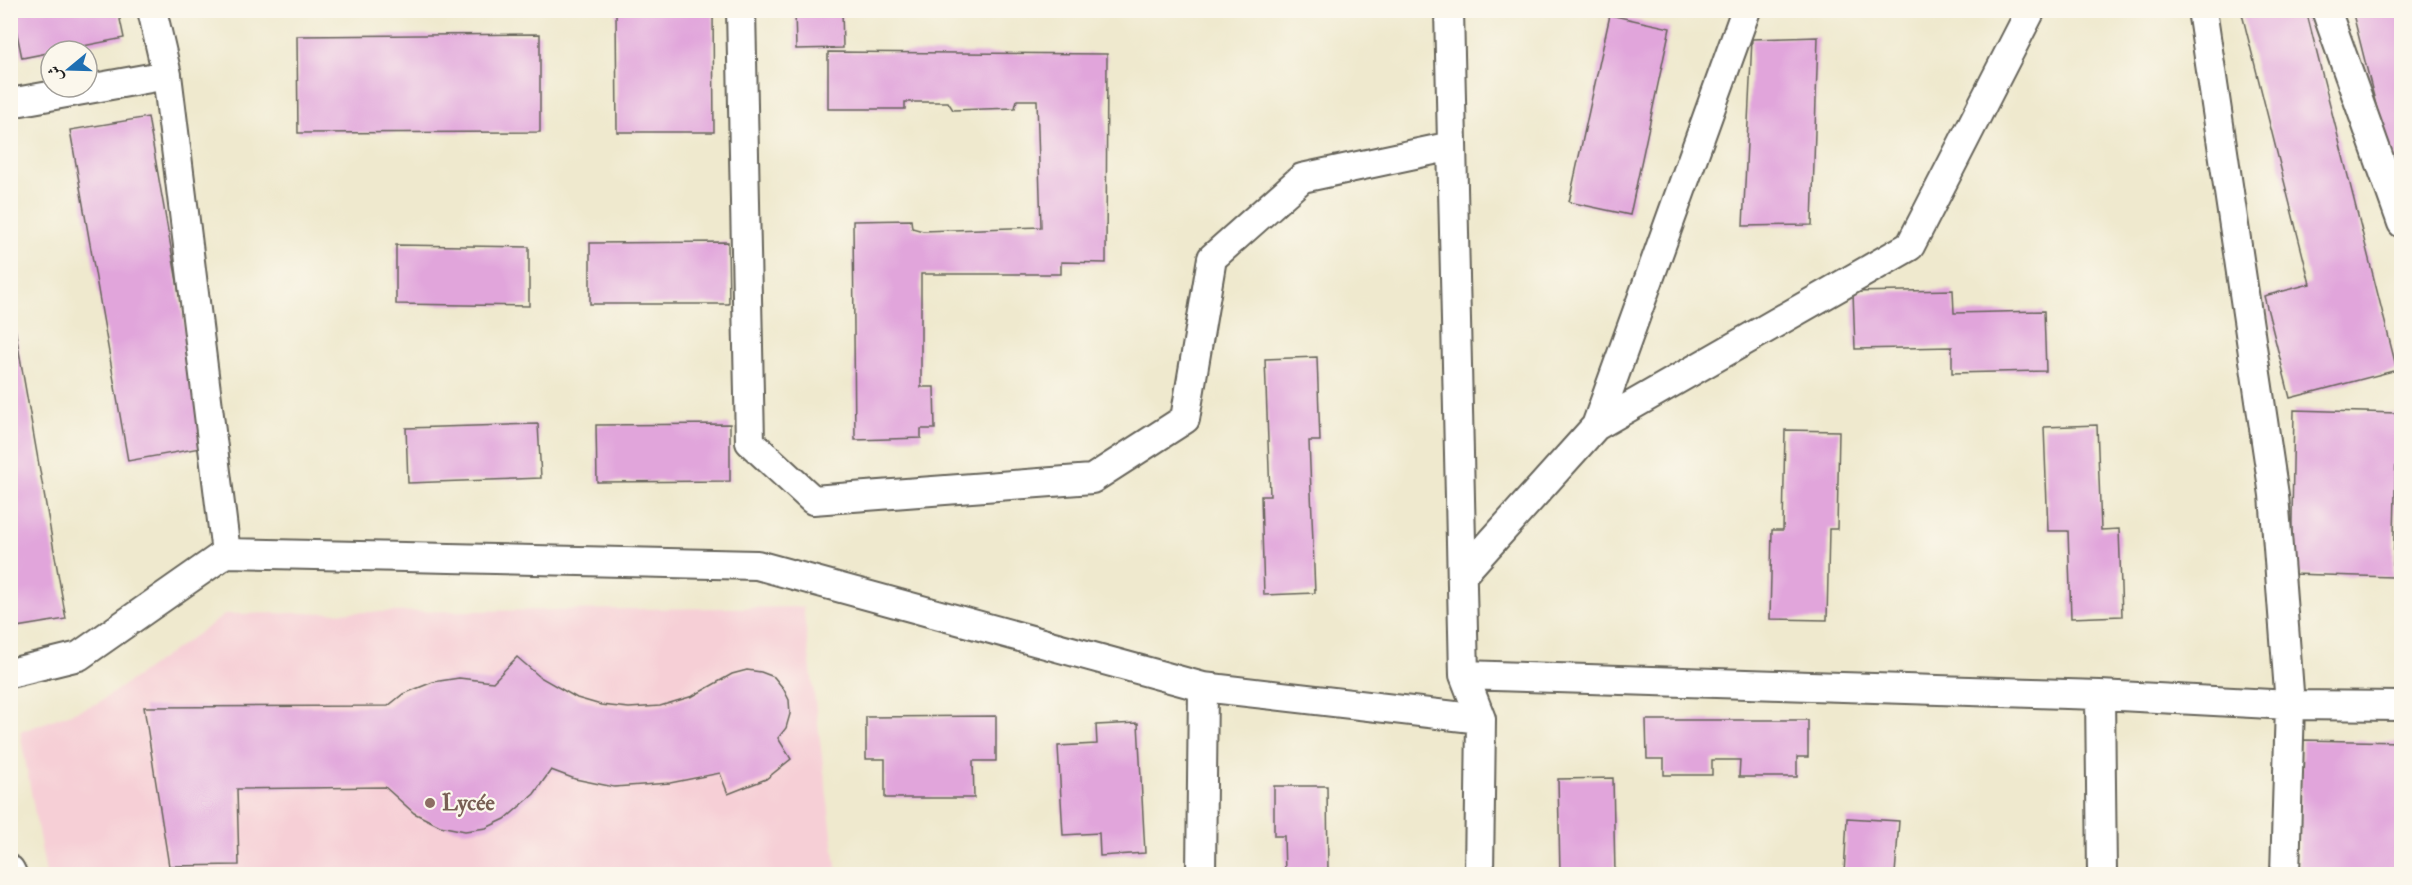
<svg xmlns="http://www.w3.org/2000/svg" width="2412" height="885" font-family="'IM FELL Double Pica',Amiri,serif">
<rect width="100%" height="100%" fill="#fbf7ec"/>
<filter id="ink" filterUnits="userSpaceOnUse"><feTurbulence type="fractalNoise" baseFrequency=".0167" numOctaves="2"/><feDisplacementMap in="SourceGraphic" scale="12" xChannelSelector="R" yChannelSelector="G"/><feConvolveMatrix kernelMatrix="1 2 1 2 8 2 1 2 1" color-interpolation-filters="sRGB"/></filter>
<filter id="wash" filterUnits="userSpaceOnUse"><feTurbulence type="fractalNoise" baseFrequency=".008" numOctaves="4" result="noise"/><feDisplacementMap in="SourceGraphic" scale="24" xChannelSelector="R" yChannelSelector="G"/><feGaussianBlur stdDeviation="1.35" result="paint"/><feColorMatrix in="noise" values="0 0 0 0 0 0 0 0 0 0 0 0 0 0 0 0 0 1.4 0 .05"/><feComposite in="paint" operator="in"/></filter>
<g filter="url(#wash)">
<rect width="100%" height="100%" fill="#efe9ce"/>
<path fill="#f6cfd6" d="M803,607L837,874H46L20,732L98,703L226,614Z"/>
<g id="blocks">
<path fill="#e1a5db" d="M12,10H118L124,38L22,58Z
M616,10H713L714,132H617Z
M795,10H842L843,48L796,49Z
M2241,10H2306L2397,370L2290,398L2264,296L2310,284Z
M2352,10H2402V203L2401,204Z
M1610,15L1670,28L1630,215L1569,202Z
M540,34V132L298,133L297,36Z
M1818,37L1812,225L1743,226L1752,39Z
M828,52L1107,54L1106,263L1061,262V274H921V387H934L935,429H921V438L855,440L853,221L911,220L912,228L923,231L1041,227L1037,100H1017L1015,108L953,110L948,102H905V109H828Z
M148,117L206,447L128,461L70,130Z
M728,242L729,304H590V243Z
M396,245L529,247V306L396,304Z
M1953,290L1954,313L2044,311L2046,371L1952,373V347L1855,349L1853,292Z
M10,300L66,619L10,628Z
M1317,357L1320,441H1309L1315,593L1264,595L1261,496H1270L1265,359Z
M2294,410L2397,413L2393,577L2291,574Z
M538,424L541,478L408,483L406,428Z
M730,424V481L597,482L596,425Z
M2097,425L2101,530L2119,529L2122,616L2071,618L2068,531H2048L2044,427Z
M1785,430L1839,431L1837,529H1829L1827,620L1770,619L1772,530H1783Z
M517,657L540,677L577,698L601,705L629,708L660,706L693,696L732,674L747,670L761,672L774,677L783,688L789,700L790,714L786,728L778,738L791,759L766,779L728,794L720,773L670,783L614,787L575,779L551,770L534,794L505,819L486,828L465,831L440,826L414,813L385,787L237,789L239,865L169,866L144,707L388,706L403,694L433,682L459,678L493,682Z
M996,716V761H973L974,798H885V759H866V717Z
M1646,720H1808V757H1797V777H1739L1740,760H1712V775H1664V759H1647Z
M1138,723L1145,853L1100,856L1099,833L1063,835L1058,746L1097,744L1096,725Z
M2302,740L2402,742V874H2299Z
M1613,778L1615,874H1560L1558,779Z
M1274,786H1327L1328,874H1285L1284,836H1274Z
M1847,818L1899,821L1895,874H1844Z"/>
</g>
</g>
<g filter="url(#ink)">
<use href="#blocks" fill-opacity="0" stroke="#66645a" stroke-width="1.5"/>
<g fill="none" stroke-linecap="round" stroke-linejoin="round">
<g stroke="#66645a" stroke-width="32">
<path id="minor" d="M152,10L167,75L226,553
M741,10L750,442L813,500L1092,479L1185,419L1212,258L1302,178L1452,146
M1449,10L1464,675L1481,719L1479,874
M2202,10L2274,495L2290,705L2285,874
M2326,10L2402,223
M10,103L167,75
M1596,426L1910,246L2031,10
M1462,575L1596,426L1746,10
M10,673L79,656L226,553L757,565L1203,687
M1464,675L2100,695L2290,705L2402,706
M2100,695L2102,874
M10,870L12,874
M1201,874L1203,687L1481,719"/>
</g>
<use href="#minor" stroke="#fff" stroke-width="28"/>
</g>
</g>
<circle fill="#8d6e63" stroke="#fbf7ec" stroke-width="2" cx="430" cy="803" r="6"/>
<g text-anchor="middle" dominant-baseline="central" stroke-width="4.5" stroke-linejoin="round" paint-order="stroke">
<g font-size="22" font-weight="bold" fill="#785e54" stroke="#fbf7ec" text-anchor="start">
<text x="442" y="803">Lycée</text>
</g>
</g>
<rect width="2412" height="885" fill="none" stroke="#fbf7ec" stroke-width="36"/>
<g transform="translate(69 69) rotate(251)"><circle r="28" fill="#fbf7ec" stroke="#a29f99" stroke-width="1.5"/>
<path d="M0-4.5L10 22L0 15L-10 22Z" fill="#1f6fb2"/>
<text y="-9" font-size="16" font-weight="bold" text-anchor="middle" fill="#1c1c1c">ش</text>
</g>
</svg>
